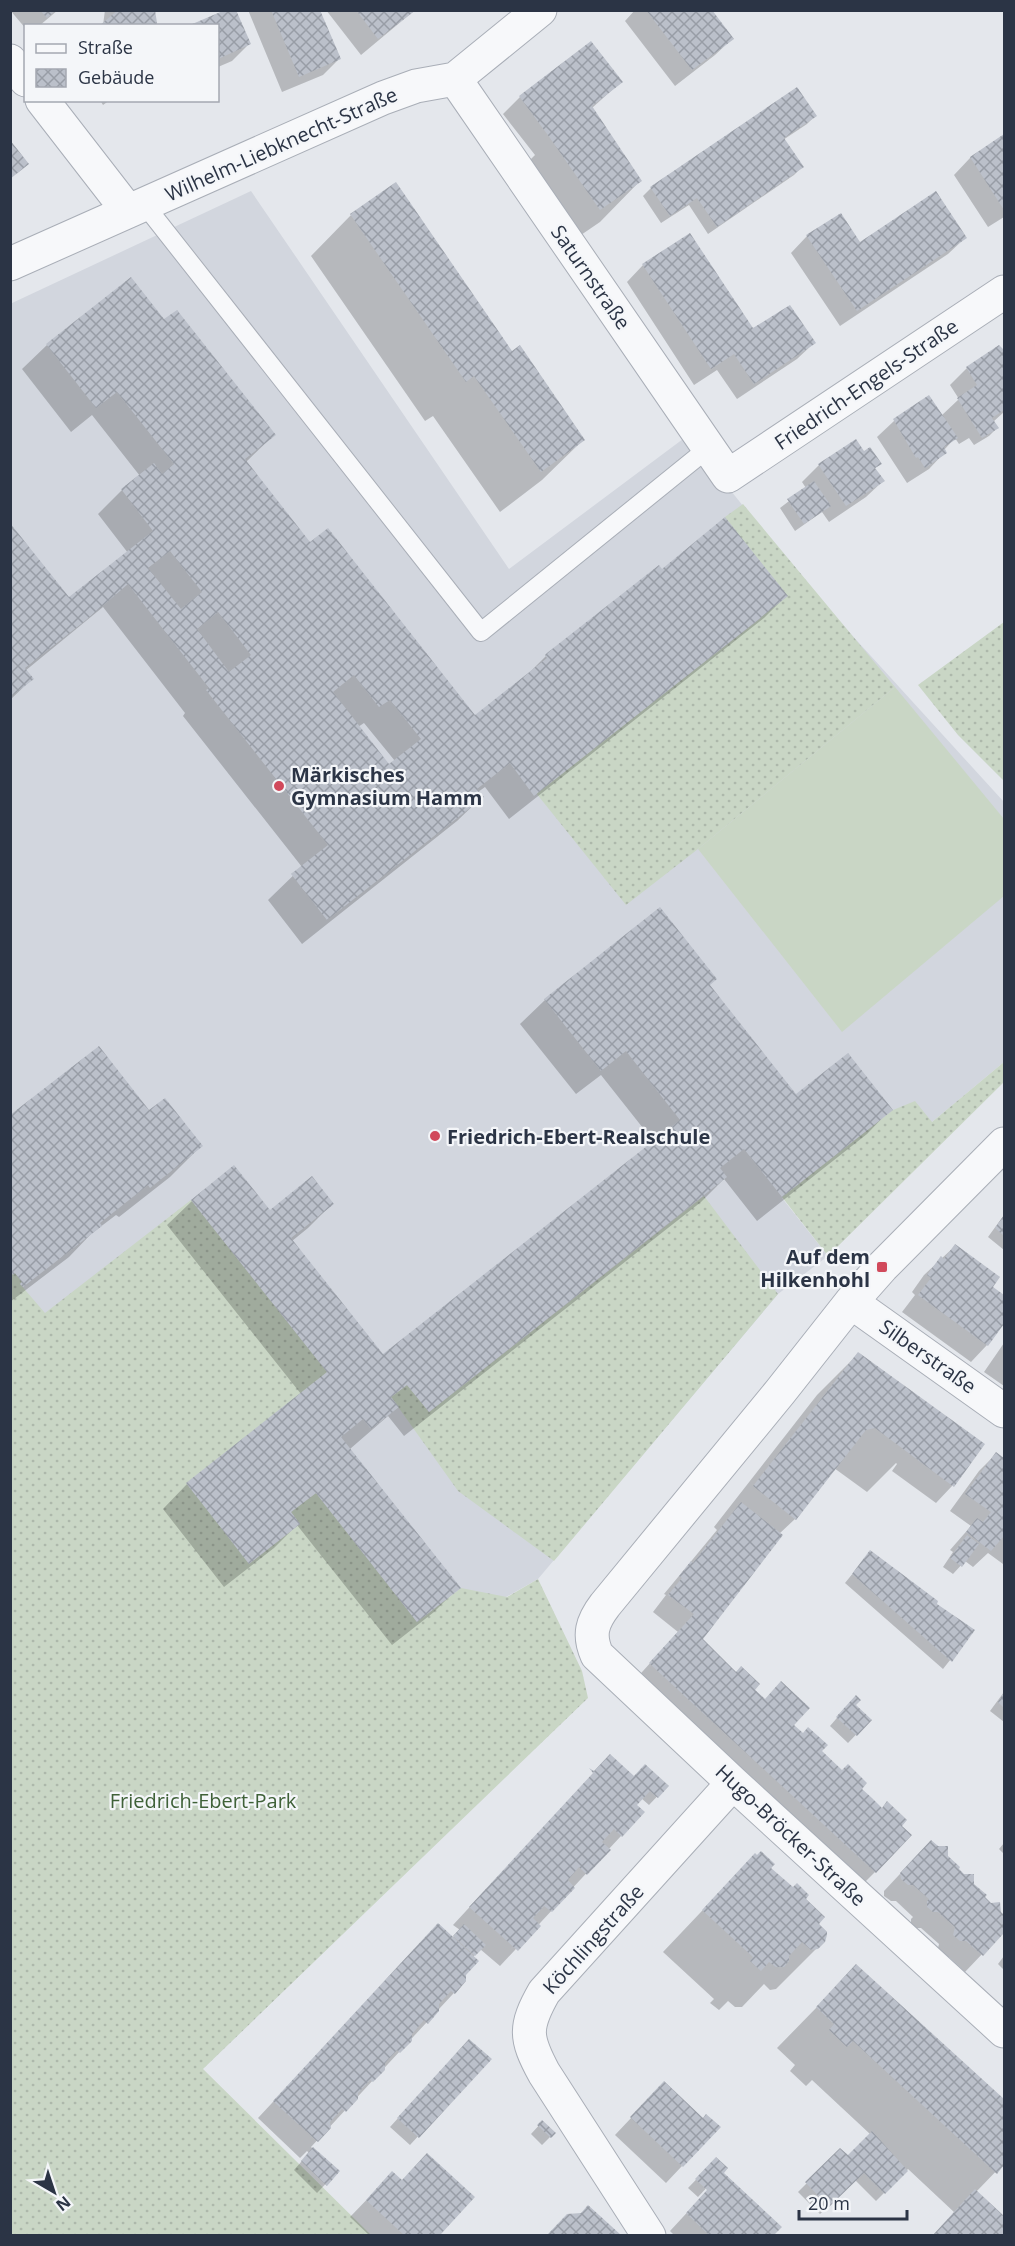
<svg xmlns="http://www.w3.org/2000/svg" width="1015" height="2246" font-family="'Open Sans',sans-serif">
<defs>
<pattern id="grass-dots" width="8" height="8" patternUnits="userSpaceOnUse" patternTransform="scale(1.5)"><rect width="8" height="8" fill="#c9d6c5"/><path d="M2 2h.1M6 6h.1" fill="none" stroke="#adb8ab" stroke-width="1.8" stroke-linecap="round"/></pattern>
<pattern id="building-cross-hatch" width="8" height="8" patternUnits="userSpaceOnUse" patternTransform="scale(1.5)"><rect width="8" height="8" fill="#bbc0ca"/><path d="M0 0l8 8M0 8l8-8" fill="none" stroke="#989da6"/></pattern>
</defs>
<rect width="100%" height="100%" fill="#e4e7ec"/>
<path fill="#d2d6de" d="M251,191L509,569L687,436L808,587L1004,802V1062L932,1122L782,1198L828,1256L778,1294L538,1579L356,1682L11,1292L10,304Z"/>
<path fill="url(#grass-dots)" d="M743,504L895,687L698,849L626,905L536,793L761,618L725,517Z
M1004,622V781L958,735L918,685Z
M1004,1062V1082L828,1256L782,1197L893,1110L915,1101L932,1122Z
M704,1196L778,1294L554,1561L458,1491L391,1397L407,1385L429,1412Z
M191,1200L327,1372L250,1563L300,1524L291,1512L316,1493L417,1622L461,1588L507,1597L538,1579L582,1671L588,1698L203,2069L371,2235H11L10,1271L15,1273L22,1282L20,1284L45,1313Z"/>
<path fill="#c9d6c5" d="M895,687L1004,819V896L842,1032L698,849Z"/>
<path fill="#0003" fill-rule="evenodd" d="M10,10H58L39,26H26V29Z
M105,10H153L103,25Z
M229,10L249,44L232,61L218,67V26H194Z
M248,10H319L340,58L323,75L282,92Z
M326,10H415L361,55Z
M635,10H710L732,39L715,55L675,86L625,21Z
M591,43L621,82L592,108L640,181L600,222L559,250L511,179L535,155L503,114L520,97Z
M100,100H110L103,105Z
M815,116L807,124L783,140L802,167L794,175L708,234L689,205L661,223L643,196L651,188Z
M1004,136V217L988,227L954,175L970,158Z
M351,215L512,353L583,440L542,480L500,512L433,416L425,421L311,256Z
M807,236L860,244L965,238L948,254L840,326L791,253Z
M643,265L752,331L814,343L797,359L737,399L717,370L694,385L627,282Z
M131,279L164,322L274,435L246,462L310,544L475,718L521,681L548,654L662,571L786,596L764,618L509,819L485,787L478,792L482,797L457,821L302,944L268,900L302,867L183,716L185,713L103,607L25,671L32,679L10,700V526L69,599L128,553L98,514L122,490L140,476L92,415L71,432L22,369L47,345ZM364,723L395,761L389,766L358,727Z
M1004,352V412L993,422L997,428L989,436L974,445L969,438L959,444L955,438L944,450L945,452L929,469L907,483L877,437L894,421L941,416L959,399L950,385L967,368Z
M864,453L880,464L874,469L883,481L866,497L829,522L822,512L795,531L780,508L806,488L802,482L819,465Z
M660,909L708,986L796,1096L891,1109L867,1134L757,1221L724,1179L701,1202L404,1436L388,1416L350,1449L459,1587L434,1612L392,1645L297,1525L274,1548L224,1587L163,1509L187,1484L301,1394L167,1225L192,1201L234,1167L269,1212L332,1204L308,1228L292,1241L383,1356L654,1142L601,1075L576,1094L520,1024L545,1000Z
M149,1112L201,1146L170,1177L119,1217L116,1215L91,1234L69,1257L10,1302V1117Z
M1004,1215V1250L988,1237Z
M955,1246L991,1287L1004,1297V1321L987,1345L971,1362L902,1312L915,1295L912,1292L924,1275Z
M1004,1343V1386L984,1372Z
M858,1354L983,1444L952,1486L936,1503L892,1471L897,1464L896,1463L867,1492L834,1468L795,1519L779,1534L701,1639L860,1789L875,1872L859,1888L634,1681L678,1632L653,1612L666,1595L664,1594L717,1530L714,1527L817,1395Z
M996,1454L1004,1460V1562L1003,1564L988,1553L973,1567L965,1561L953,1574L943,1567L953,1552L950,1550L971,1526L950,1511L979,1471Z
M870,1552L935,1604L973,1631L943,1669L845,1583Z
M1004,1692V1722L990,1711Z
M848,1705H854L870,1720L848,1743L830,1726Z
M594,1773L634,1778L667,1786L649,1805L641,1798L635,1805L621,1836L500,1966L480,1949L473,1957L465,1975V1981L311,2147L338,2171L317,2193L294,2170L309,2153L307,2151L300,2158L258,2118L422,1942L452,1938L460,1930L453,1925Z
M1004,1843V1854L999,1849Z
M755,1855L804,1899L824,1941L776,1989L770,1990L764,1984L742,2007H735L728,2001L719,2010L710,2003L714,1999L663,1952Z
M947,1856L983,1898L1004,1917V1931L965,1972L949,1957H943L937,1952L939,1944L921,1928H916L911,1924V1919L913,1917L896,1901H891L884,1896V1891L914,1859Z
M1004,1956V1970L998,1964Z
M857,1966L1004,2103V2163L976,2192L1004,2217V2236H934L955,2213L908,2169L876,2201L855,2180L820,2214L798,2192L840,2150L848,2157L870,2134L812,2080L806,2086L790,2071L795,2065L777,2048Z
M461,2049L489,2059L410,2145L390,2127Z
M648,2100L682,2166L666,2183L615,2135Z
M542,2122L554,2133L542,2145L531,2134Z
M716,2159L725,2168L698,2197L688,2188Z
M401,2182L473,2198L438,2236H370L350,2217L376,2190Z
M707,2191L779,2227L771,2236H675L670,2231Z
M588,2207L619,2236H548L568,2216L581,2215Z"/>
<path fill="url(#building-cross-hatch)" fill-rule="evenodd" d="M40,10H56L47,18Z
M118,10H155L157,23L155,26H99Z
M225,10H236L251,44L218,59V26L190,25Z
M271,10H320L341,59L299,77Z
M356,10H416L378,39Z
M646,10H712L734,39L692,70Z
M591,41L623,82L592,106L642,181L600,210L550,138L519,96Z
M797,87L817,116L784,138L804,167L717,227L697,198L670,216L650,187Z
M1004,134V210L970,157Z
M10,140L29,164L10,179Z
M396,182L512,351L520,345L585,440L541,472L474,376L466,382L350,214Z
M936,191L967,238L857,311L806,235L841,213L860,242Z
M690,233L753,328L790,305L816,343L754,384L734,354L711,369L642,264Z
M131,277L164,319L177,310L276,435L245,459L310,542L328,528L475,715L547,658L545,655L547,653L659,565L662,569L725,517L788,596L534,796L510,763L477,789L484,797L327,920L291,874L328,845L206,690L209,688L128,584L86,620L25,668L34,679L10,697V523L69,597L153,531L121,489L154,463L162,474L174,464L117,392L96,408L46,344ZM170,551L202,592L181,609L148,568ZM218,612L251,655L229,672L197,629ZM354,675L379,707L390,700L421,739L389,764L333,692Z
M999,345L1004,350V410L992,418L999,428L982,438L957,398L977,385L966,367Z
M929,395L958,438L944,447L947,453L925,468L918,457L916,458L893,419Z
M856,439L864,451L870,447L882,464L875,468L885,481L846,506L818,464Z
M814,481L831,506L804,524L787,499Z
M660,907L717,979L710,985L796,1094L848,1053L893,1110L782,1197L744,1149L720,1168L727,1177L429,1412L407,1385L391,1397L399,1407L371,1429L363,1419L341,1437L461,1588L417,1622L316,1493L291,1512L300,1524L249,1564L186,1483L327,1372L191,1200L234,1165L270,1210L312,1176L334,1204L291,1238L383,1354L680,1120L626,1051L601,1071L544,999Z
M99,1046L149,1110L165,1098L203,1146L150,1188L148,1185L100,1223L102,1226L23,1287L20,1284L22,1282L15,1273L13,1275L10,1271V1115Z
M1004,1215V1236L995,1228Z
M955,1244L1000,1277L993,1287L1004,1295V1324L988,1346L918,1295L931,1278L927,1275L941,1256L944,1259Z
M858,1352L985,1444L954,1487L875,1428L866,1430L796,1520L753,1486Z
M996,1452L1004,1458V1536L991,1551L966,1532L977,1518L983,1522L991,1512L965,1494Z
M741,1502L783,1535L703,1639L736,1672L741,1666L760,1684L755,1690L765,1699L781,1681L810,1708L794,1725L803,1733L808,1727L828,1745L822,1751L842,1770L848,1764L867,1783L862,1789L872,1798L882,1808L887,1801L907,1820L902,1826L912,1835L876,1873L649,1663L694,1614L668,1595L682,1578L679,1576L691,1561L693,1563Z
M967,1535L979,1544L962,1567L950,1558Z
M870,1550L938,1601L937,1604L975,1630L952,1662L852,1574Z
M1004,1692V1708L998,1702Z
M856,1695L861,1700L856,1705L872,1720L857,1736L836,1717Z
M610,1754L634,1776L645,1764L669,1786L658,1798L650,1791L637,1805L645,1812L622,1837L614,1829L602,1842L611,1850L587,1875L579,1867L568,1880L575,1888L552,1912L544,1906L533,1918L541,1926L518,1951L469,1907L593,1773L589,1768L594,1771Z
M931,1840L938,1846H948V1856L960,1867L959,1869L964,1874H974V1884L987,1895L985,1897L991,1903L1000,1902L1001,1912L1004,1915V1933L983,1956L966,1941H960L953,1935L955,1927L938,1912H933L927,1907V1901L929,1899L913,1885H908L901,1879L900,1873Z
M761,1851L775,1864L771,1868L793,1887L797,1883L809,1895L806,1899L825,1917L819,1924L827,1932V1935L825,1942L818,1949L811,1950L802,1942L789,1956V1961L784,1967H776L769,1962L761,1971L750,1961L753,1957L702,1910L755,1853L757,1855Z
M438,1923L479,1961L466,1975V1981L455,1994L451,1991L439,2004V2011L428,2024L424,2020L412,2034V2041L400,2053L397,2050L385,2063V2070L373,2082L370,2080L358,2093V2099L346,2112L342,2109L330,2122L331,2128L318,2142L273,2101Z
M464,1924L486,1945L475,1956L453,1936Z
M856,1964L1004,2099V2165L997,2174L853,2041L847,2047L829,2030L834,2024L816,2007Z
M469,2039L492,2059L419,2138L397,2118Z
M664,2081L703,2118L706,2114L721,2127L683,2167L630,2117Z
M542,2120L556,2133L551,2138L537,2125Z
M872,2131L908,2171L885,2194L864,2173L829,2207L805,2182L840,2148L848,2155Z
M313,2147L340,2171L327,2186L301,2161Z
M427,2153L475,2197L440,2235H404L366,2200L392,2171L402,2180Z
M716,2157L728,2168L724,2173L782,2227L774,2235H709L686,2213L707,2190L695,2179Z
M975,2189L1004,2216V2235H933Z
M588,2205L621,2235H547L567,2214L581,2213Z"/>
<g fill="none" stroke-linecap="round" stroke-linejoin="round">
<g stroke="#a9aeb7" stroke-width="20">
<path id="service" d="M144,204L481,632L701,454L710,449"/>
</g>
<g stroke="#a9aeb7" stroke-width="35">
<path id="minor" d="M10,61L26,80
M455,79L728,476L1004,292
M42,100L128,211
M10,264L383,98L416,86L455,79L540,10
M1004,1144L882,1267L851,1302L780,1392L605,1605C592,1622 588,1635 597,1655L733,1783L1004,2031
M851,1302L1004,1411
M649,2236L544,2073C525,2038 524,2027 544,1992L733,1783"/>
</g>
<use href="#service" stroke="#f7f8fa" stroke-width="18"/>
<use href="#minor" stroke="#f7f8fa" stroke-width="33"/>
</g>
<g fill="#d1495b" stroke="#f4f6f9" stroke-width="2">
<circle cx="279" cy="786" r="6"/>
<circle cx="435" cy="1136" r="6"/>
<rect x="876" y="1261" width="12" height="12" rx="3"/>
</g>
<g text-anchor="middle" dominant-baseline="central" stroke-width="4.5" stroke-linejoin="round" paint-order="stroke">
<g font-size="20" fill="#2b3445" stroke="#f4f6f9">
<text transform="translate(281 144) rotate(-24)">Wilhelm-Liebknecht-Straße</text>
<text transform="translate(591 277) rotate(55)">Saturnstraße</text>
<text transform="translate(866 384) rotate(-34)">Friedrich-Engels-Straße</text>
<text transform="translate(928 1356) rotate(35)">Silberstraße</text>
<text transform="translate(791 1835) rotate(43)">Hugo-Bröcker-Straße</text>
<text transform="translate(593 1939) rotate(-48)">Köchlingstraße</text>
</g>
<g font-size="20" font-weight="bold" fill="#2b3445" stroke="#f4f6f9" text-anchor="start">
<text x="291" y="774">Märkisches<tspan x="291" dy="23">Gymnasium Hamm</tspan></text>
<text x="447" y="1136">Friedrich-Ebert-Realschule</text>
<text x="870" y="1256" text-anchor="end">Auf dem<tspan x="870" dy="23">Hilkenhohl</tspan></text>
</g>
<g font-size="20" fill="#3f6138" stroke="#f4f6f9">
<text x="203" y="1800">Friedrich-Ebert-Park</text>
</g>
</g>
<rect width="1015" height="2246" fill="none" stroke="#2b3445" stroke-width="24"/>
<rect x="24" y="24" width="195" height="78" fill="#f4f6f9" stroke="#a4a8b1" stroke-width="1.5"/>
<rect x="36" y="44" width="30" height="9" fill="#f7f8fa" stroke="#a4a8b1" stroke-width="1.5"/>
<text x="78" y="54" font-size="18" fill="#2b3445">Straße</text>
<rect x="36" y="69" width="30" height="18" fill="url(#building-cross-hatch)" stroke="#a4a8b1" stroke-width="1.5"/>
<text x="78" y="84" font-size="18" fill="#2b3445">Gebäude</text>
<g transform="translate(54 2192) rotate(141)" stroke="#f4f6f9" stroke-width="4.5" paint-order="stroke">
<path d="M0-4.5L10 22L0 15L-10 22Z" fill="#2b3445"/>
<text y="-9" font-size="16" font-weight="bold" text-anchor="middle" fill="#2b3445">N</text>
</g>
<path d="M799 2210v9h108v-9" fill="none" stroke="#2b3445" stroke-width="3"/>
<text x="808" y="2210" font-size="18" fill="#2b3445" stroke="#f4f6f9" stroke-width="4.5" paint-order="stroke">20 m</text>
</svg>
